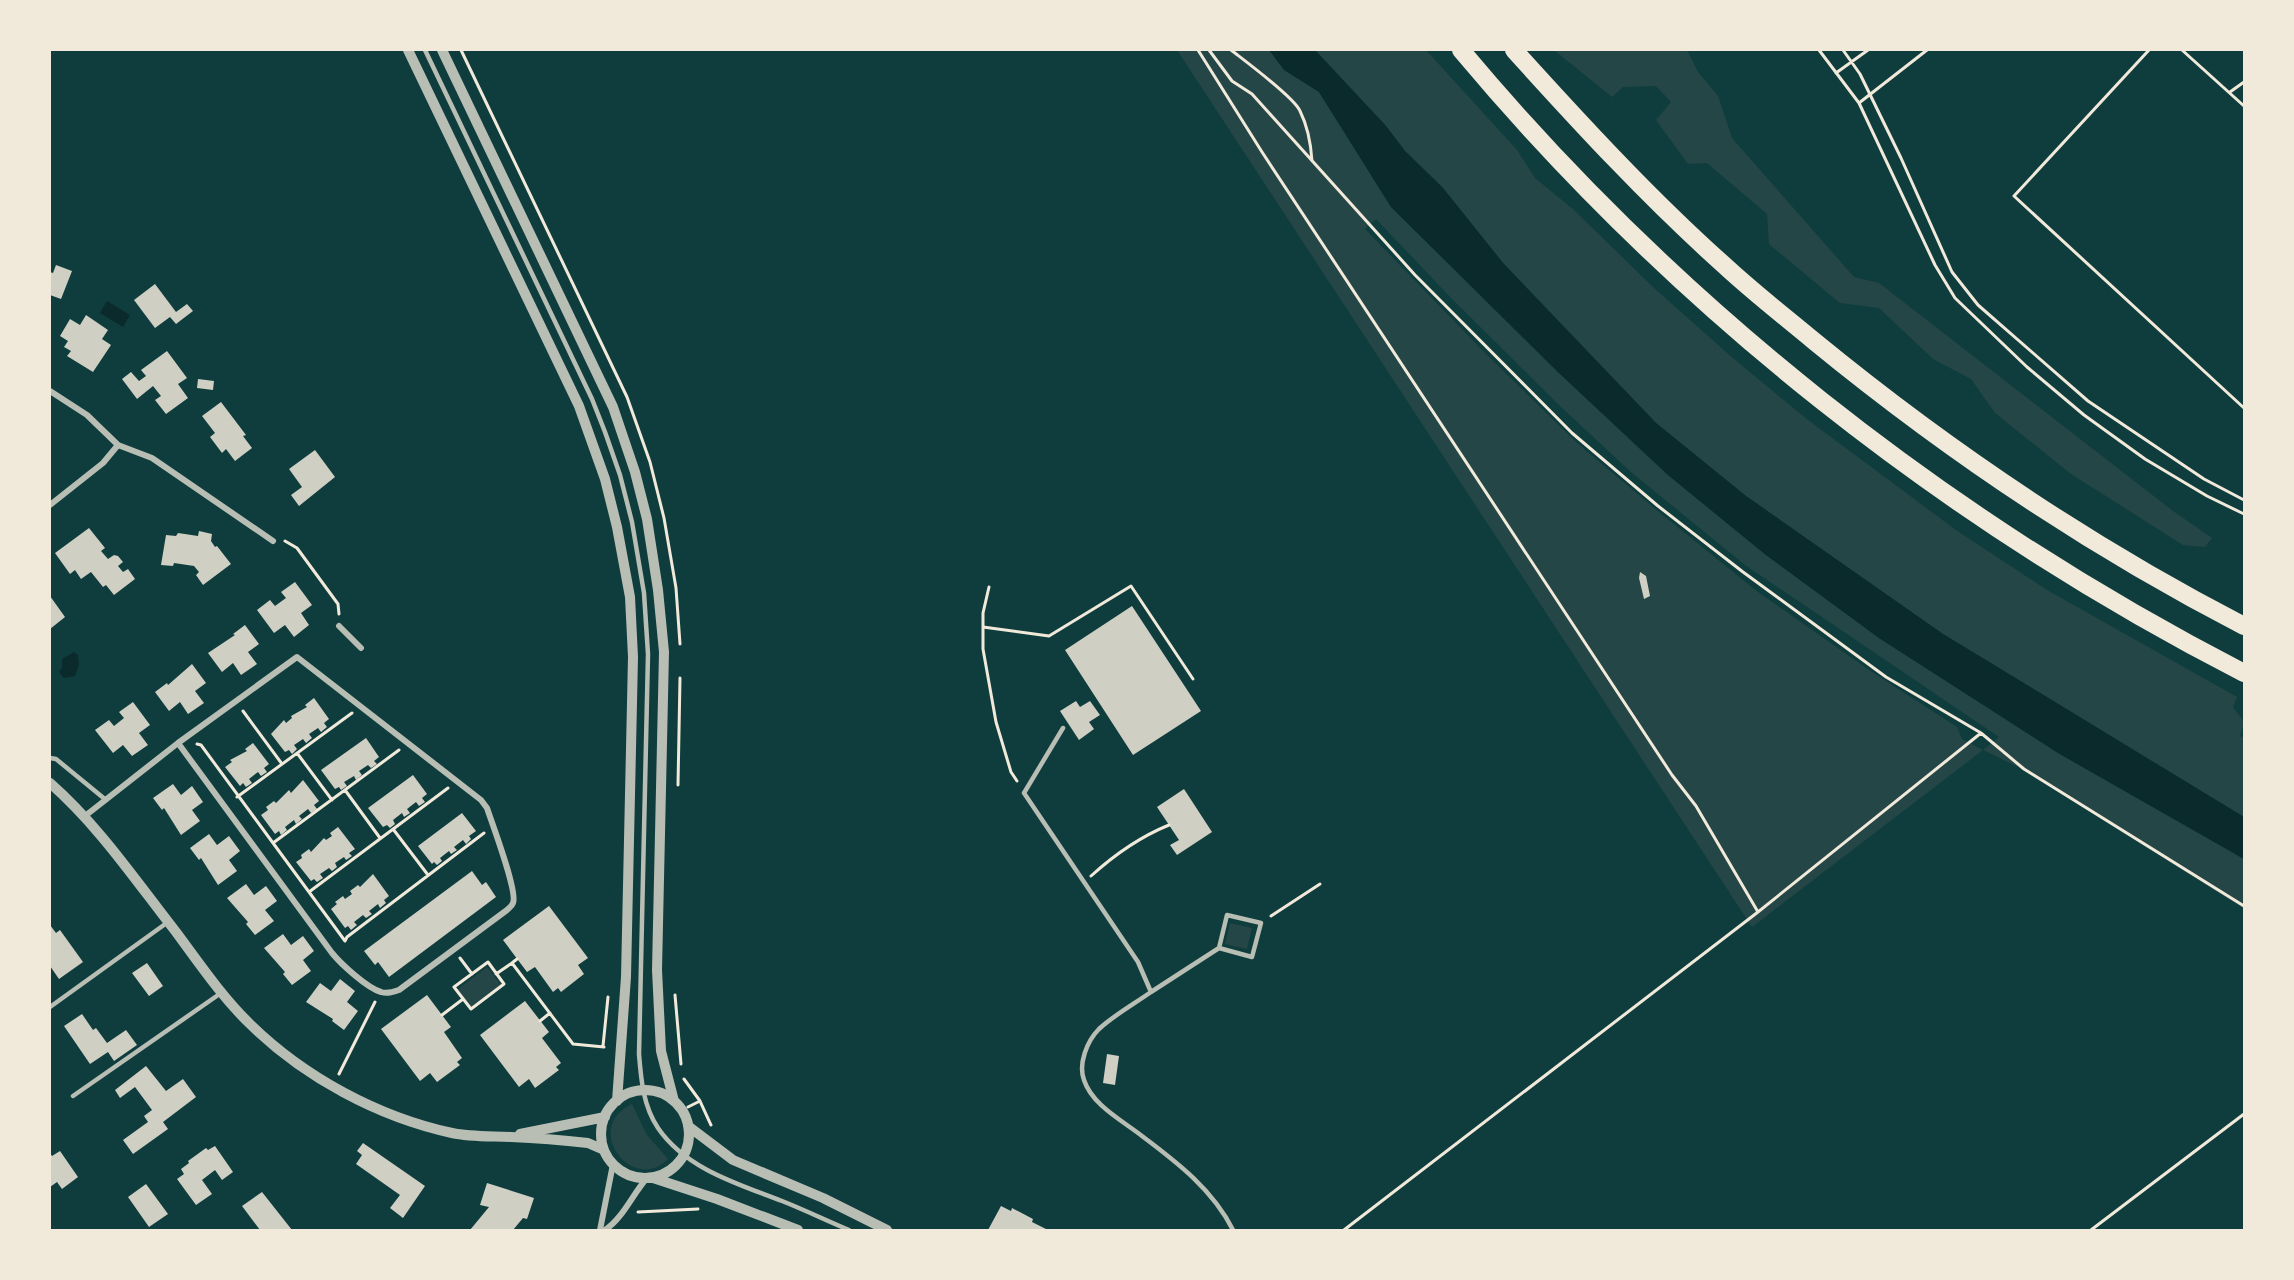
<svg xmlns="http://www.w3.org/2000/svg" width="2294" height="1280" font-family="Arial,sans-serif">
<rect width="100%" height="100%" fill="#0f3d3e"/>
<path fill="#244646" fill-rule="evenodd" d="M1177,50H1269L1285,70L1319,92L1391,207L1559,373L1668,475L1766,555L1879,638L2058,753L2244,859V909L2022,769L1983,750L1752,927ZM1376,219L1453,300L1561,407L1631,472L1745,565L1999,737L1983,750L1962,739L1957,727L1866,668L1758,592L1665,517L1577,443L1485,353L1365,229Z
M1315,50H1426L1517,150L1535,178L1574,210L1655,289L1734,359L1808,420L1956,530L2047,590L2237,697L2233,707L2244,722L2240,736L2244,738V817L1943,634L1746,496L1656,423L1503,263L1443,188L1405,151L1386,126Z
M1554,50H1687L1698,72L1718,96L1732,138L1854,277L1879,283L2173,511L2212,538L2205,547L2183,545L2071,474L1995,413L1971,379L1933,359L1879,308L1840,303L1769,244L1767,214L1707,163L1688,164L1656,120L1671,102L1656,86L1623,87L1612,97Z
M1230,923L1252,928L1247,949L1225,944Z
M487,967L501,985L471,1007L458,989Z
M632,1104L647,1135L668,1159C633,1195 581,1128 632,1104Z"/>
<path fill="#0a2a2b" d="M1269,50H1315L1386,126L1405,151L1443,188L1503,263L1656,423L1746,496L1943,634L2244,817V859L2058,753L1879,638L1766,555L1668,475L1559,373L1391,207L1319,92L1284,70Z
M107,301L130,315L123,327L100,313Z
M74,652L78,655L79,665L75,676L64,678L59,672L62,668V659Z"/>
<path fill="#cfcfc3" d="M56,265L72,271L61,299L50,295V272L53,273Z
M155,284L176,312L187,304L193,311L176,324L170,317L155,328L134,300Z
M86,315L108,330L102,339L111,345L93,372L67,356L71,351L64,347L68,341L60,336L70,319L80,325Z
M167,351L187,378L178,384L188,398L166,414L155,400L161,396L153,386L137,399L122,379L131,372L139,381L146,376L141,370Z
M198,379L214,381L213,390L197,388Z
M221,402L246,435L243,436L252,448L235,461L226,449L222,453L210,437L215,433L202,416Z
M315,450L335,477L299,506L291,495L302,487L289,469Z
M89,528L105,548L101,551L108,559L114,555L118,556L123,562L118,566L123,572L128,569L135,579L114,595L106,585L103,587L91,572L81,579L75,570L70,574L55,553Z
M199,531L212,534L211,541L215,547L217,546L231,564L203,585L196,575L199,572L194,566L174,563L173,566L161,565L166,535L176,536L178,533L198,536Z
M1640,572L1646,576L1650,596L1644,599L1639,578Z
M295,582L312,605L301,613L309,625L294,637L285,625L274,633L257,610L270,600L275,606L286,598L281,592Z
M50,596L65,617L50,629Z
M1132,606L1201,711L1133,755L1065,650Z
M245,625L259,644L248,652L257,664L241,675L233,663L222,672L208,653L235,635L233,634Z
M192,664L206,683L195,691L204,703L188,714L180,702L169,711L155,692L167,683L168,685Z
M314,698L329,719L324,723L327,727L321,732L318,728L309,734L312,738L306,743L303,739L294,745L297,749L292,754L289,750L285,752L271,734L284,720L286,723L292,718L291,716L307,707L305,705Z
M1076,701L1080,707L1090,701L1100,715L1089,722L1094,729L1079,740L1060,711Z
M133,702L150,725L139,733L148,745L132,756L123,745L113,753L95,730L109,720L114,726L124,718L119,712Z
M366,738L379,757L374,761L377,764L371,768L368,765L359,771L362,775L356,780L354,776L344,782L347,786L341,790L339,787L335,789L321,770Z
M253,743L269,764L264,768L267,772L261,776L258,772L249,779L252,783L246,787L243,783L240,786L225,767L232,762L230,760L247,751L245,749Z
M413,775L427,794L422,798L425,802L419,806L416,802L407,809L410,813L404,817L402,813L393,820L395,824L390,828L387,825L383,827L368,808Z
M303,780L319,801L314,805L317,809L311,813L308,809L299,816L302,819L296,824L294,820L285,827L287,830L281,835L279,831L275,834L261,815L268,810L266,807L274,801L276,803L289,790L291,793Z
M173,784L181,795L192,786L203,802L192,810L200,821L181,835L164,808L162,810L153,798Z
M1184,789L1212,832L1177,855L1170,845L1179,840L1157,807Z
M462,813L476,831L469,836L471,839L466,844L463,840L454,847L457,850L451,854L449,851L440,858L442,861L437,865L434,862L432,864L418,846Z
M338,827L355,849L349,853L352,856L346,860L344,857L335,863L337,867L332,871L329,868L320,874L323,878L317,882L314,879L311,881L296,862L302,858L301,855L309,849L311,852L324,838L326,840L332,836L330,833Z
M209,834L217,845L229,836L240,851L229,860L237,871L218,885L201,858L199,860L190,848Z
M472,871L482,885L486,882L496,897L389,977L378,962L375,965L364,951Z
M373,874L389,896L384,900L386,903L380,908L378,904L369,911L372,914L366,918L363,915L354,922L357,925L351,930L348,926L345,928L331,909L337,904L335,902L343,896L345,899L352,894L350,891L358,885L360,887Z
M246,884L254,895L266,886L277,901L265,910L274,921L255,935L246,924L248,922L227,898Z
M549,906L588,958L578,965L584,974L561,992L558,988L553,992L535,967L527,972L503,940Z
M50,925L56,933L60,930L83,962L59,979L50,966Z
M283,934L291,945L303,936L314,951L303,960L311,971L292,985L283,974L285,972L264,948Z
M147,963L163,986L149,996L132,973Z
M340,979L355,991L347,1002L358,1011L344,1030L332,1021L333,1019L306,1002L320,983L331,991Z
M427,995L451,1027L444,1032L462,1058L457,1062L460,1065L437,1082L430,1073L420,1081L381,1029Z
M525,1001L549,1032L542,1038L561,1063L556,1067L559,1070L535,1088L529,1079L519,1087L480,1035Z
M82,1014L93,1030L96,1028L107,1043L126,1030L137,1045L114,1061L108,1052L90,1064L64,1026Z
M1107,1054L1119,1056L1115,1085L1103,1083Z
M146,1066L166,1091L183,1079L196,1097L163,1122L168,1129L133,1154L123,1140L148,1122L144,1116L152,1110L135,1087L120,1098L115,1090Z
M363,1143L425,1186L403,1218L390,1208L400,1195L356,1164L362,1155L357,1151Z
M215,1146L233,1172L222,1180L215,1170L202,1180L212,1194L196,1205L177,1179L184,1174L181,1169L189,1163L188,1161L206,1148L208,1150Z
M60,1151L78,1177L62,1189L57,1182L50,1187V1153L52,1156Z
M487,1183L534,1198L527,1219L523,1218L513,1230H470L489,1207L480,1205Z
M146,1184L168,1214L149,1227L128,1197Z
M262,1192L292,1230H260L242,1206Z
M1001,1206L1011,1211L1012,1208L1033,1219L1032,1222L1048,1230H988Z"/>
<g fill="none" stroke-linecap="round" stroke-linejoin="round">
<path stroke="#f1e9da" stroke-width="3" d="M461,50L627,397L650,462L664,518L676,588L680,644
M1198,50L1262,152L1672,775L1696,806L1758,912
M1209,50L1232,81L1252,94L1415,275L1572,433L1658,506L1743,572L1886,677L1981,733L2024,769L2244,906
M1231,50C1245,61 1294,97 1300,111C1308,127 1311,145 1312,161
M1819,50L1859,103L1935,265L1955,298L2027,367L2084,415L2145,459L2207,496L2244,514
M1843,50L1860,74L1901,158L1952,272L1978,305L2088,401L2204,479L2244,500
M2149,50L2014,196L2244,408
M2182,50L2244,106
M1836,73L1868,50
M2230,92L2244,82
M1859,103L1927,50
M285,541L297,548L338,604L339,614
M989,587L983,613V649L996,722L1011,772L1017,781
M983,627L1049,636L1131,586L1193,679
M243,711L282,764
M197,744L201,745L345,941
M297,753L332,800
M678,785L680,678
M345,790L380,838
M237,797L352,713
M393,829L428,875
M273,843L399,750
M1091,876C1113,856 1142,836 1169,825
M309,892L448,788
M1271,916L1320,884
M345,941L347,937L484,833
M460,958L472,974
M488,962L504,984L471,1009L454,987Z
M512,963L517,959
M496,974L512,963L573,1044L604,1047
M675,995L681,1064
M442,1015L463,999
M540,1021L550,1013
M603,1046L608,997
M339,1074L375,1002
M684,1079L700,1101L711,1125
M688,1107L700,1101
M638,1212L698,1209
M1344,1230L1758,912L1981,733
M2091,1230L2244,1114"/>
<path stroke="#b8beb3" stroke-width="4.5" d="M425,50L592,399L605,432L620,475L632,522L644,593L648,654L639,1054C641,1079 643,1106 658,1128C686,1169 738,1184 782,1201C805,1210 827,1221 849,1230
M1063,728L1024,793L1138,962L1151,992C1134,1004 1114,1015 1099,1029C1087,1041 1078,1064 1084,1080C1092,1105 1123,1121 1142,1136C1178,1163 1213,1190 1233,1230
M50,758L56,759L106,800
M1227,915L1261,923L1252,957L1219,948Z
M1151,992L1219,948
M50,1007L168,922
M73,1096L221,993"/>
<path stroke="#b8beb3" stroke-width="6" d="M50,391L87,415L118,445L152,458L273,541
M50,505L103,463L118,445
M339,626L361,648
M85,816L178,743L297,657L481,800L487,808C492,823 518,892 513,903C512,906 509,908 507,910L399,990C393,992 387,994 381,992C367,988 341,964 332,953L178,743
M600,1230L613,1164
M605,1230C623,1218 632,1195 647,1178"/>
<path stroke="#b8beb3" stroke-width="10" d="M408,50L579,406L605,479L617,527L630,597L633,657L626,977L617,1101
M442,50L613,407L635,472L647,519L658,590L664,652L657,970L661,1051L674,1101
M50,783C99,826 136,881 176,932C199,963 222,997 250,1024C304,1077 378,1117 452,1133C471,1137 491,1136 511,1137C537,1138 562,1140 588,1143L604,1150
M601 1134a44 44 0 1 1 88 0a44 44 0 1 1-88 0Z
M688,1126L733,1160L823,1198L887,1230
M520,1134L605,1117
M653,1178L717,1199L798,1230"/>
<path stroke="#f1e9da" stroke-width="18" d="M1461,50C1676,307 1946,520 2244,673
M1514,50C1581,124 1649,198 1724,265C1753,292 1784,316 1814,341C1947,450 2091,547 2244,626"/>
</g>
<rect width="2294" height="1280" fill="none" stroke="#f1e9da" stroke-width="102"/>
</svg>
